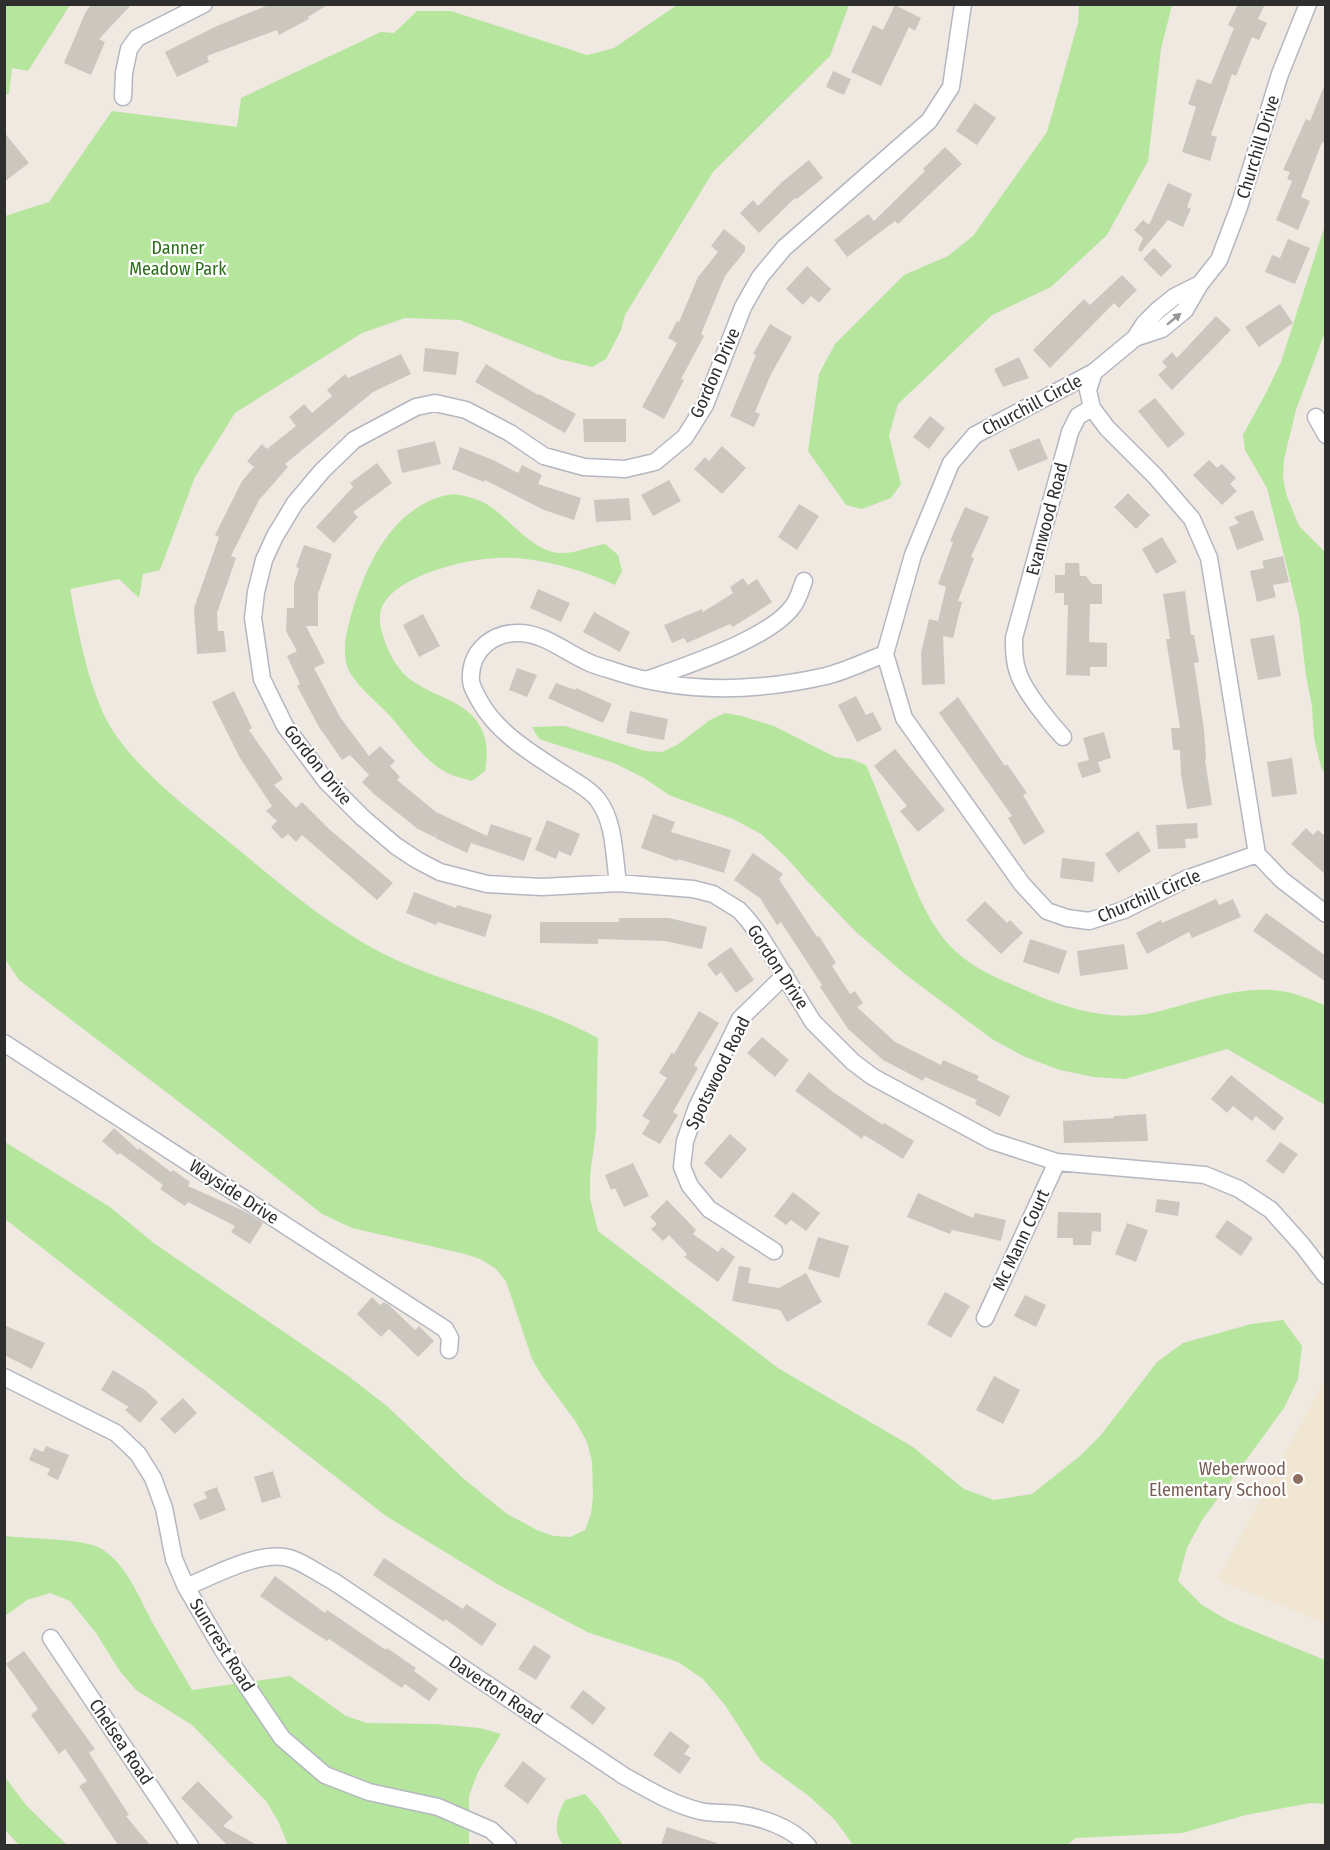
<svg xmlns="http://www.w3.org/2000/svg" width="1330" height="1850" font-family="'Fira Sans Condensed',sans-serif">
<rect width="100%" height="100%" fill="#efe9e1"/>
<path fill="#f0e6d1" d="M1325,1379V1623L1217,1580Z"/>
<path fill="#b6e59e" d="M4,5H70L28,71L12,68L9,94L5,95Z
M677,5H849L830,56L713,172L625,315L621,330L606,359L592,367L559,359L460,320L405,318L362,333L235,413L195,477L160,570L143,574L139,598L119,579L70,589C78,631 89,691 111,728C138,771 189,809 228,841C283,886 337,934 403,963C466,990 537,1005 598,1038L596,1131L590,1176V1198L598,1231L778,1368L913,1447L964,1489L994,1500L1032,1494L1080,1456L1101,1435L1157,1362L1183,1343L1251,1324L1283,1320L1302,1346L1298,1379L1284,1408L1202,1520L1187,1548L1178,1581L1202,1605L1229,1621L1325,1660V1804L1311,1803L1246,1815L1182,1833L1076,1838L1067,1845H853L835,1820L810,1797L761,1761L725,1705L703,1679L678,1662L587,1632L499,1585L386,1516L5,1219V1142L110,1207L155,1244L347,1375L388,1407L464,1479L507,1514L539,1531L554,1536L570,1537L585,1530L591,1514L593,1496L592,1461L587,1442L576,1422L542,1376L532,1359L506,1281L495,1268L480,1259L465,1254L352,1228L322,1214L208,1124L19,980L5,959V216L49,202L112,111L237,127L241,98L381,32L394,33L417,11H451L587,55L614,48Z
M1079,5H1172L1161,49L1148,161L1107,235L1051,287L992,315L898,404L889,436L901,484L891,498L862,509L846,505L808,451L819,374L835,344L904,275L948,256L973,236L1047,132L1078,23Z
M1325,225V332L1296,410L1284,459L1283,477L1286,494L1299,526L1325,552V774L1321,767L1314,738L1312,706L1306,676L1299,615L1267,488L1245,450L1243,435L1266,393L1281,362Z
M453,494C466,496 476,498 488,505C509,518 533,552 560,553C575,554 590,546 605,544L618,555L622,571L615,585C581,569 533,556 496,558C465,559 384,578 380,615C379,624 382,633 385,642C389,654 397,667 406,676C427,695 463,699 478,723C488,738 488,754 485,771L472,781C462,778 451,776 442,770C422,757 407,736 392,718C379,703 353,684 347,666C342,648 347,629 352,612C367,562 395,503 453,494Z
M725,713L742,716L774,726L835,757L851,759L866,765C878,793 889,821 900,850C914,885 929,930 960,955C982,974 1010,983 1036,995C1071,1010 1114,1021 1152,1013C1190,1004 1232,987 1272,990C1290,991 1308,998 1324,1005L1325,1105L1227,1049L1125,1079L1094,1077L1060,1070L1025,1057L992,1039L906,975L855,931L807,881L786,857L761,834L733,819L669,795L644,778L614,763L539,739L532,727L565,726L645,751L662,752L677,745L710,720Z
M5,1536C29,1539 80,1538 100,1548C128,1564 140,1601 155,1627C167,1648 180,1669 192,1690L290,1676L346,1716L367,1723L435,1724L480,1728L501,1734L478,1772L469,1796V1845H288L278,1821L266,1801L192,1725L136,1690L119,1670L96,1633L70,1601L50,1593L27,1600L5,1616Z
M5,1777L26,1805L67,1845H19L5,1830Z
M585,1794L599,1810L623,1845H564C551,1832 558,1814 565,1800Z"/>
<path fill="#cbc7bf" d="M92,4H132L99,39L105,42L91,75L64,63L86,11Z
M271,4H329L308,17L309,19L279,35L277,30L207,56L209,62L177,77L165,52L217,26Z
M1238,4H1265L1258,19L1267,23L1259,40L1252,37L1236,76L1232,74L1211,135L1217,137L1210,161L1182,152L1196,107L1188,104L1197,79L1211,84L1234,28L1228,25Z
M895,5L921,18L915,31L909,27L881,86L851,72L873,25L883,30Z
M833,71L851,79L844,95L826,87Z
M1325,84L1326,144L1322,142L1301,197L1310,201L1298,230L1276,220L1292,181L1287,179L1290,172L1283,170L1306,119L1310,121Z
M975,103L996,118L977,145L956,131Z
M4,132L29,163L4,182Z
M945,147L962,164L898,224L895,221L847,257L834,240L868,214L874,221L925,171L923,169Z
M809,160L823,178L797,199L795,198L759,233L740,213L753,200L758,206L782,182Z
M1168,183L1192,194L1187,207L1191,209L1183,227L1168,220L1141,252L1138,250L1143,238L1134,230L1143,220L1149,225Z
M724,229L745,246V251L725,276L701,334L704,336L681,379L684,380L664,419L642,407L677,343L668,338L677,321L679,322L698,277L718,252L711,246Z
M1288,239L1310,248L1295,284L1265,272L1272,255L1280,258Z
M1154,248L1172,266L1161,277L1143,259Z
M807,266L831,289L819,303L811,296L803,305L786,289Z
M1122,275L1137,290L1119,308L1114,303L1050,368L1033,350L1084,299L1090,305Z
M1280,304L1293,323L1259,347L1245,327Z
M1216,316L1231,330L1172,390L1158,375L1167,367L1162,362L1172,352L1177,358Z
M770,324L792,337L770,376L755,412L760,414L754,427L730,416L756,355L753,354Z
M425,348L459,352L456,375L423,371Z
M401,354L411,374L373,392L285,464L288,467L259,500L231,556L236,558L217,613L218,631H224L226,652L197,654L194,608L219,537L215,535L242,481L254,467L247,461L262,444L267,449L296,426L289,417L304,404L312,413L332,396L327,390L345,374L348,378Z
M1019,357L1029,378L1003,387L994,369Z
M486,364L538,395L539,394L576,414L565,433L475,382Z
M1155,398L1185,434L1168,448L1138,411Z
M930,416L945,428L929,449L913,437Z
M583,419H626V442H584Z
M1039,438L1048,459L1018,471L1009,450Z
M435,441L441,464L402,473L397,450Z
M722,446L746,468L722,494L694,469L705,457L709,461Z
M460,447L493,460L518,473L522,465L542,475L538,484L581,498L574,520L544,510L485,480L484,482L452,469Z
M1209,460L1217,468L1222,464L1236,478L1230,484L1237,491L1222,505L1193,475Z
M377,463L392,483L353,512L358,517L334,543L316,527L353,487L350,483Z
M669,480L681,501L653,516L641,495Z
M1128,493L1150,515L1136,529L1114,507Z
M629,498L631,520L596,522L594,500Z
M799,504L819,516L797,550L778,537Z
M965,507L989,517L971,557L974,558L958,601L962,602L953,638L943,636L945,684L922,685L921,653L929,619L938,621L946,587L938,584L953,542L950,541Z
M1253,510L1264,540L1237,550L1229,527L1239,523L1234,517Z
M1162,537L1177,562L1156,574L1142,549Z
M304,545L332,554L318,594V626H306L325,663L314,668L340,717L369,756L380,746L395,761L390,766L400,777L397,780L436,812L487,836L491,824L532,838L524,861L471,843L467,853L435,838L437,834L434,837L418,829L375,795L362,782L369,775L350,755L342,760L319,727L297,686L300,684L287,656L297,651L286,631L287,608H294V584L299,568L296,567Z
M1283,556L1289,582L1273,585L1276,597L1257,602L1250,571L1264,568L1262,561Z
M1065,563H1079L1080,576H1086L1092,584H1102V604H1090L1089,642L1107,643V667H1090V676L1066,675L1068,605H1064V593H1055V575H1065Z
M743,578L748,585L757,579L772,602L733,627L730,624L687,643L684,638L672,643L664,625L702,609L703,612L733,593L730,587Z
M538,589L570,603L561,622L530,608Z
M1185,591L1191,635H1194L1199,662L1194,663L1204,729L1206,760H1205L1212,805L1187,809L1181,774L1180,750H1173L1171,728H1180L1166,639H1170L1163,594Z
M594,612L630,632L620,652L583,632Z
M423,614L440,646L419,657L403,625Z
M1274,635L1281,676L1258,680L1250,639Z
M517,668L537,675L527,697L509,690Z
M556,683L575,690L576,688L612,704L603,723L548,698Z
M234,691L252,728L249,730L283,779L274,785L296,808L302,802L329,829L393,883L377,900L302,835L296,842L288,834L282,839L271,827L277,821L266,811L272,806L240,758L212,702Z
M856,696L866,715L873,712L882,730L857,742L838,705Z
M958,697L1005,766L1007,764L1027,793L1023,795L1045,832L1024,845L1008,818L1012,816L939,713Z
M630,711L668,719L664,740L626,733Z
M1104,732L1111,758L1098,762L1101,772L1082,778L1077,763L1089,760L1083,738Z
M895,749L945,810L918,832L900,811L907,806L874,766Z
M1292,758L1297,794L1272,797L1267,762Z
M653,814L675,822L671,832L731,850L724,873L678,859L677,861L641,848Z
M547,820L580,834L571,856L559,851L556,859L535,850Z
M1197,823L1198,838L1185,839L1186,848L1158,849L1156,825Z
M1306,828L1313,835L1318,830L1326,837V875L1291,844Z
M1138,831L1151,851L1118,873L1105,854Z
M753,853L783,874L779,879L817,937L819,936L836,963L832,966L850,994L855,991L863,1003L857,1007L895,1042L941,1065L943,1060L979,1076L977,1080L1010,1096L1000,1117L975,1104L977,1100L925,1077L923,1081L883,1060L848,1029L820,987L822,985L781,922L777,925L760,898L734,880Z
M1062,858L1095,862L1093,882L1060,878Z
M414,892L456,908L457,905L492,915L485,937L438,922L436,925L406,913Z
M1216,899L1219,905L1233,899L1241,917L1192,938L1189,932L1147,954L1136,933L1161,920L1162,923Z
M985,901L1007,923L1010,920L1023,933L1001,954L966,920Z
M1266,913L1326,956V982L1253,931Z
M619,918H669L707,927L702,949L665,941L598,939V944L540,943V922H619Z
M1030,939L1067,951L1059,974L1023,962Z
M1124,944L1128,969L1080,976L1077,951Z
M731,947L754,980L736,993L721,972L716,976L707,964Z
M699,1011L719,1023L694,1065L698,1068L673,1112L678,1115L660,1144L642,1134L650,1121L642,1116L667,1078L659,1073L672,1052L674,1054Z
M762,1037L789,1060L775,1077L747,1053Z
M809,1072L833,1092L883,1125L884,1123L914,1141L903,1159L864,1135L862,1139L795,1091Z
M1231,1075L1284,1118L1274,1131L1256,1116L1252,1121L1233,1106L1227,1113L1211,1099Z
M1146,1114L1148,1141L1064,1143L1063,1121L1114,1118V1116Z
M114,1128L138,1150L139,1148L171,1172L173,1170L190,1182L188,1186L244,1211L263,1223L250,1244L231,1232L235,1226L188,1202L185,1206L160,1189L163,1185L120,1153L118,1155L102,1141Z
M730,1134L747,1149L721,1179L704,1163Z
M1280,1142L1298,1154L1283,1174L1266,1161Z
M633,1163L649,1196L624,1207L615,1188L611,1190L605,1175Z
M793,1192L820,1213L806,1231L791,1220L786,1225L774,1216Z
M918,1193L973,1218L975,1213L1006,1220L1001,1241L952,1230L950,1234L907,1217Z
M1157,1199L1180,1202L1178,1216L1155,1212Z
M667,1200L696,1230L693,1234L718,1252L722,1247L735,1257L718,1282L684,1257L687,1254L669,1235L663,1241L651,1229L657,1224L650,1217Z
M1058,1212L1101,1213V1232L1092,1231L1091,1245H1073V1238H1057Z
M1227,1220L1253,1238L1241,1256L1215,1237Z
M1127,1223L1148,1230L1136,1262L1115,1254Z
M818,1237L849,1246L839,1278L808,1269Z
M739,1266L751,1268L748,1283L779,1288L806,1273L822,1302L787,1322L780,1310L732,1301Z
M945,1292L970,1306L951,1338L927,1324Z
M1025,1295L1046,1305L1036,1327L1014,1316Z
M372,1297L380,1305L384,1302L389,1305L415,1330L419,1326L434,1341L418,1357L389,1329L381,1337L357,1314Z
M4,1325L45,1343L32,1369L4,1355Z
M113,1370L145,1390L158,1402L140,1423L125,1410L129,1407L101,1390Z
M994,1376L1020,1390L1003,1424L976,1410Z
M183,1398L197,1413L175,1434L160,1419Z
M46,1446L69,1455L58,1480L47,1475L50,1469L29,1460L34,1448L43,1452Z
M273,1471L281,1497L262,1503L254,1477Z
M217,1487L226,1510L200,1520L193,1504L207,1498L204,1492Z
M384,1558L463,1609L466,1604L497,1624L482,1646L445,1619L444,1622L373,1575Z
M275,1576L325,1613L327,1610L386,1650L387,1648L416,1668L414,1671L438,1689L429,1701L405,1684L402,1688L329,1639L327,1641L293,1619L260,1596Z
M534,1645L551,1656L536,1680L518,1669Z
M24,1651L95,1749L89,1753L129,1815L126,1816L150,1845H118L79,1786L87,1781L65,1749L59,1754L31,1715L38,1709L6,1664Z
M583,1690L606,1708L593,1725L570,1707Z
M670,1731L690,1746L684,1754L691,1758L680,1774L653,1755Z
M523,1761L546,1779L528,1804L504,1786Z
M198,1781L233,1817L223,1826L257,1845H227L181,1798Z
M667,1827L717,1843L716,1845H661Z"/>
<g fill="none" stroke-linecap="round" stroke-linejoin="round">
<g stroke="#b4b7c1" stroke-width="19">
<path id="minor" d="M963,4L951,87L929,121L784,248L760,277L743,307L705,405L685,437L655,462L625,469L584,467L544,456L510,433L466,410L435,403L416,407L354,440L322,471L295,503L275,536L264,560L256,592L253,618L262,679L285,726L326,781L363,818L396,846L417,860L440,872L487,884L542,887L618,883L693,889L713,894L739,910L748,920L760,936L813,1022L853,1062L873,1077L992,1141L1057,1162L1205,1175L1239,1189L1271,1210L1303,1246L1326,1276
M123,97L124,73L129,49L137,38L204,4
M1200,284L1174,297L1158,310L1144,324L1135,338L1094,372L975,435L951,463L913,555L885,654L904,718L1022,884L1047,911L1067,918L1089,921L1124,910L1186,879L1257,854
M1135,338L1162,329L1185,310L1200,284L1219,260L1239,207L1280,74L1308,4
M1094,372L1088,390L1092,408L1107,428L1155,476L1192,519L1209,558L1257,854
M1316,417L1326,435
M646,680C684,666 770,639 793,606C798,600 801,589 804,581
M1063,737C1050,723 1025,692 1019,675C1014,663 1014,651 1014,638L1070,432L1078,416L1092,408
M1257,854L1282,880L1326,914
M618,883C614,857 615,822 598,800C590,789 574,781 562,773C531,753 497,733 479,700C474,690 470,685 471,675C472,649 494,632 520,633C546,634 566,653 590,663C597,666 604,668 611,670C680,694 755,692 826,676C846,671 866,661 885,654
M4,1043L445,1329L450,1338L449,1350
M774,1251L709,1209L690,1186L682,1167L685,1141L697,1107L740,1019L785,975
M985,1318L1057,1162
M4,1377L116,1433L138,1454L153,1478L164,1508L174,1559L186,1587L224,1652L282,1738L325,1775L369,1792L438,1807L491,1830L508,1846
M186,1587C213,1576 263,1548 292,1559C306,1564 319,1574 333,1581L624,1776C649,1790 672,1804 700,1811C712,1814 725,1812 737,1814C761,1817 791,1827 808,1846
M51,1638L190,1846"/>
</g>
<use href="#minor" stroke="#fff" stroke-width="16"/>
</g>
<defs><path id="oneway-solid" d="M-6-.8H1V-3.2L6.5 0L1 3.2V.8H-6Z" transform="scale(1.5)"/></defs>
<use fill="#969696" href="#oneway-solid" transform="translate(1174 319) rotate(-39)"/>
<circle fill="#8d6e63" stroke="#fff" stroke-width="2" cx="1298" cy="1479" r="6"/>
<g text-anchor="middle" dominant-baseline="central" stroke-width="4.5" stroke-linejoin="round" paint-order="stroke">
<g font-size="18" fill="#2e2e2e" stroke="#fff">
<text transform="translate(1258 147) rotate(-73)">Churchill Drive</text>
<text transform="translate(715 373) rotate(-66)">Gordon Drive</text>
<text transform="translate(1032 405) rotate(-28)">Churchill Circle</text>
<text transform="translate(1047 519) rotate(-75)">Evanwood Road</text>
<text transform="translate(318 765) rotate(51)">Gordon Drive</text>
<text transform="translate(1149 896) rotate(-23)">Churchill Circle</text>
<text transform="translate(778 967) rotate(57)">Gordon Drive</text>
<text transform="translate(718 1073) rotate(-64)">Spotswood Road</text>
<text transform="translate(234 1192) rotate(33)">Wayside Drive</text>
<text transform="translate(1021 1240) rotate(-65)">Mc Mann Court</text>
<text transform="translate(222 1645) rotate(58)">Suncrest Road</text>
<text transform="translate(496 1690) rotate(34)">Daverton Road</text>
<text transform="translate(121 1742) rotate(56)">Chelsea Road</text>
</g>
<g font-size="18" fill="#2c6e1b" stroke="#fff">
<text x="178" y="248">Danner<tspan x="178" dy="21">Meadow Park</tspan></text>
</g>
<g font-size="18" fill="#785e54" stroke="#fff" text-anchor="end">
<text x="1286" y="1469">Weberwood<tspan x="1286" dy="21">Elementary School</tspan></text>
</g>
</g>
<rect width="1330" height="1850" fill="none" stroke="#2e2e2e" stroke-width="12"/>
</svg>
